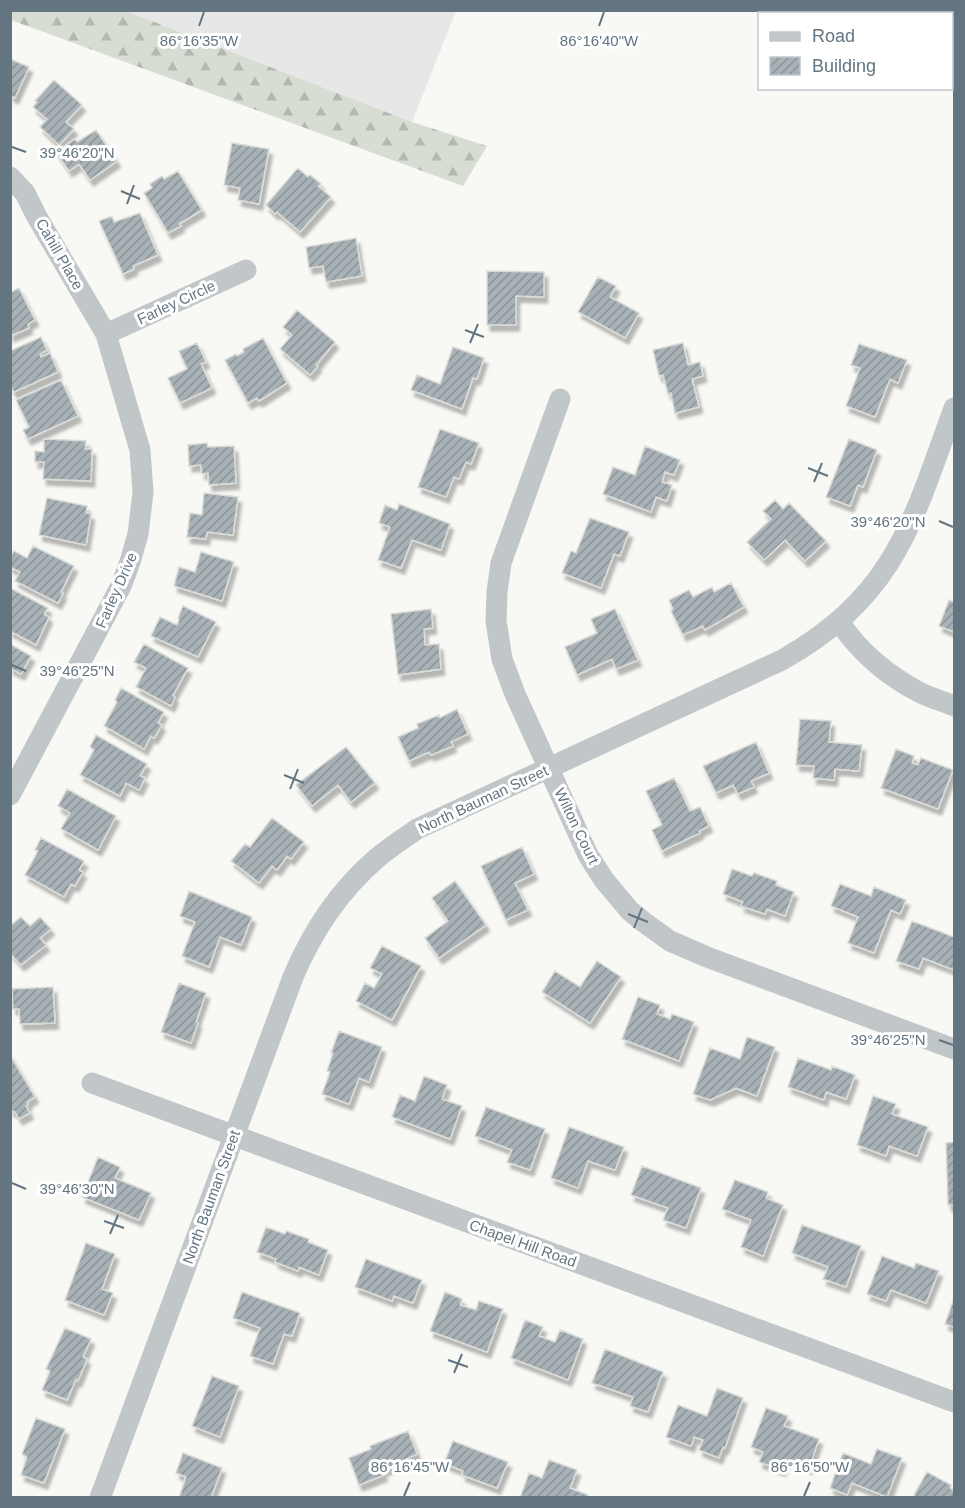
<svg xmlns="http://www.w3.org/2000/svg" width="965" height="1508" font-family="Helvetica,sans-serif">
<defs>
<pattern id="forest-firs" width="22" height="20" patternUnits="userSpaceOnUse" patternTransform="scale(1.5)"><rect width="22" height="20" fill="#d8ddd4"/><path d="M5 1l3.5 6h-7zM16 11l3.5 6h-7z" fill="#b3b8b1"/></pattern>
<pattern id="building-hatch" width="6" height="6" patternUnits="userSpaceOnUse" patternTransform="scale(1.5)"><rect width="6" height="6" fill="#a8b1b6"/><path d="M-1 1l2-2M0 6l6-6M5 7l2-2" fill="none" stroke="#8c9599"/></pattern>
<filter id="shadow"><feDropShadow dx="3.5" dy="6" stdDeviation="1.5" flood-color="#0004"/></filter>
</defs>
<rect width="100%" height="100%" fill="#f8f8f5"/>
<path fill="#e6e7e6" d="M126,11H456L412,122Z"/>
<path fill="url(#forest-firs)" d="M10,11H126L412,122L487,146L463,186L11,20Z"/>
<path fill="url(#building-hatch)" stroke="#dadad7" stroke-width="1.5" filter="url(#shadow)" d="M10,59L29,67L15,98L10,95Z
M54,80L82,105L66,122L74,129L59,145L40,127L47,119L33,107L37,102L35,101Z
M96,130L117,161L90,180L79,164L69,171L56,152L75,139L77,142Z
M232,143L269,149L259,204L238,200L240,188L224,185Z
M298,168L308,177L310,175L321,184L318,186L331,197L300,232L277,212L275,214L266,205Z
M178,171L202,210L179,224L181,226L168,233L144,193L152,188L150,184L162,176L164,179Z
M140,213L158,255L133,266L134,269L123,274L99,221L112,216L114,222Z
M356,238L362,276L326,282L323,266L309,268L306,247Z
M487,271L544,272V297L516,296V325H487Z
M598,277L616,286L610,297L639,313L625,338L578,312Z
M19,288L35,320L28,324L29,328L10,336V293Z
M297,310L335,342L316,365L318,366L310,375L280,349L292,335L283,327Z
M41,337L47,350L40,354L41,357L50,353L58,372L14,392L10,386V351Z
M263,338L287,383L259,401L257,398L248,403L225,360L236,354L237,356L244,352L243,349Z
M197,343L206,362L201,364L212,388L180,403L168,378L187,369L179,351Z
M683,343L688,365L700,362L703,376L692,379L699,407L675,413L671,393L668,394L663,375L659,376L653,350Z
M859,344L907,360L898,383L890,379L875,417L846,406L860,368L851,365Z
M453,347L484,358L477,379L473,378L462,409L411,390L417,375L440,384Z
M61,380L78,416L28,439L23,430L29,427L16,400Z
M440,429L479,443L471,464L466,462L459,479L454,477L446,497L418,487Z
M44,439L86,441L85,449H92L91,481L43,479L44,462H35V451L44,452Z
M849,439L877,450L863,487L858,485L850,506L826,497Z
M207,443L208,447L234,446L236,483L209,485L208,473L202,474L201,465L189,466L188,445Z
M645,446L680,460L674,475L665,472L662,482L672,485L667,501L656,497L651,512L603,494L613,467L635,475Z
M204,493L238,497L233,535L207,532L206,539L187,537L190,513L202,515Z
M47,498L87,506L86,513L91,514L86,545L39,535Z
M775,500L783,509L789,503L826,541L805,561L785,540L764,560L747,542L771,519L763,511Z
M399,504L450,524L441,550L412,540L401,568L378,560L390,527L379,523L385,505L397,510Z
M590,518L629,532L620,556L614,554L601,588L562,573L571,551L576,553Z
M33,546L74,566L61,592L63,593L58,603L15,581L20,572L10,567V558L14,551L27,558Z
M201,552L234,562L222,601L174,586L179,567L195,572Z
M731,583L744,607L705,630L703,626L683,635L671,611L673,609L669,600L689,590L693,597L712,587L714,592Z
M10,588L48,608L44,614L49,617L36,645L10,631Z
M949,600L954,602V632L939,626Z
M183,606L216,622L198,657L151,636L160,617L177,625L179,620L178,618Z
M431,609L433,628L424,629L425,645L439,644L441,669L398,675L391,614Z
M615,609L638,660L616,669L612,659L577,675L565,647L597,633L591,619Z
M10,644L31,656L21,674L10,668Z
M144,644L188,668L173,695L175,697L171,706L136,687L146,668L134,662Z
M121,688L164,712L158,723L162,725L154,738L151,736L144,749L104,726L117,702L115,700Z
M457,709L468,734L451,742L453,746L431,755L429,752L409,761L398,737L418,728L417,724L439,715L440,718Z
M800,719L831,721L829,742L862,745L859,771L835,769L834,780L813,778L814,766L796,765Z
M96,735L147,764L140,776L145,778L139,790L126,783L120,796L80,775L94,750L90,747Z
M756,742L769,773L751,781L754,787L738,794L733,785L716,793L703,766Z
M346,747L375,783L351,802L338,785L312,806L296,785Z
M896,749L914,756L912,763L918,765L921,758L953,770L938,809L881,788Z
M674,778L690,811L700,807L709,826L699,831L700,833L662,851L652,830L662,825L646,791Z
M67,789L116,816L98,850L61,829L70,813L58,806Z
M272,818L304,842L291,859L287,856L277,870L272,866L259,883L231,861L245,844L250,847Z
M41,838L84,861L79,870L83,872L75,886L71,884L64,897L25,875L38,851L35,850Z
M522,847L534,874L515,883L528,910L506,920L481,866Z
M732,869L752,876L754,873L777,881L776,885L794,892L785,916L767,909L765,914L741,906L743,902L723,894Z
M455,881L486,925L439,958L425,938L448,921L432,898Z
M840,884L871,896L874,887L906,900L900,914L891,910L874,953L848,943L858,917L831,906Z
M189,891L252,917L241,945L220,937L209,967L182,956L195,922L180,916Z
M21,917L30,926L40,917L51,929L40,938L46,945L21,965L10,953V926Z
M912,921L954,937V970L923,958L919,969L896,961Z
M382,946L421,966L392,1020L356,1001L365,983L374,988L382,974L370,968Z
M597,961L621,977L590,1023L542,992L555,971L580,987Z
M179,983L206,993L196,1022L198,1023L191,1043L161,1032Z
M53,987L55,1023L20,1024L19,1009H13L12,989Z
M638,997L660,1005L657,1014L670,1019L672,1014L694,1022L679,1061L622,1039Z
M339,1031L382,1047L369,1082L359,1078L349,1104L322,1094L330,1072L327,1071L333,1053H331Z
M747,1037L775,1047L757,1096L736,1088L710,1100L693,1094L710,1048L740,1059Z
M10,1055L35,1097L27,1102L28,1105L26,1106L30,1113L19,1119L15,1112L10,1110Z
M798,1058L831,1070L832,1066L855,1075L846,1099L826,1092L824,1100L788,1087Z
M424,1076L447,1085L442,1099L462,1106L450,1139L392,1117L400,1095L415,1101Z
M873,1096L896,1104L892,1114L928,1127L917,1156L889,1146L886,1156L857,1145Z
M486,1107L545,1129L530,1170L507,1162L512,1150L475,1136Z
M569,1127L624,1147L615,1170L588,1161L578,1188L551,1178Z
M954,1142V1205H948L946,1143Z
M98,1157L120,1167L115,1178L151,1193L139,1220L82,1197Z
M642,1166L701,1188L686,1228L663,1220L668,1208L631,1195Z
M735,1180L768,1192L766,1198L783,1205L763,1256L741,1247L751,1220L722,1209Z
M802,1225L861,1246L846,1287L823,1279L828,1267L792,1253Z
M266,1227L285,1234L286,1231L309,1239L308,1242L328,1250L319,1275L299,1267L298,1271L275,1262L276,1259L257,1252Z
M86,1243L115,1254L102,1289L113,1293L104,1315L65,1300Z
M882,1256L914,1268L916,1263L939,1271L926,1303L891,1290L886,1301L867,1294Z
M366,1259L422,1280L413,1303L394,1296L392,1301L355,1287Z
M242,1292L300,1313L292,1336L284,1334L273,1364L250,1356L260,1328L233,1318Z
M445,1292L462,1299L460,1305L476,1310L479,1301L503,1309L487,1352L430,1331Z
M954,1298V1327L945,1324Z
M525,1320L543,1327L539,1336L555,1342L560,1330L583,1339L568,1380L511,1358Z
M65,1328L91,1339L83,1357L87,1359L78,1381L76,1379L67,1400L42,1390L50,1371L46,1369Z
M605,1349L663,1372L648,1412L630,1406L633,1397L592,1383Z
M212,1376L239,1386L220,1437L192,1426Z
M717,1388L743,1398L725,1448L723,1447L719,1458L699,1450L703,1440L694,1437L691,1446L666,1437L678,1405L707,1416Z
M766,1408L788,1416L784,1426L819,1439L809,1468L786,1460L782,1470L759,1462L763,1452L751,1447Z
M36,1418L65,1429L44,1483L21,1475L27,1457L22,1454Z
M408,1431L417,1454L382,1471L384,1475L359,1485L349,1458L371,1449L370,1446Z
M453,1441L508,1462L497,1488L462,1475L463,1471L444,1463Z
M877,1449L902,1458L887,1497L852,1483L847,1495L830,1488L843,1453L871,1464Z
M183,1453L222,1468L211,1498H179L186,1477L176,1473Z
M549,1460L577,1470L570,1488L588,1495L587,1498H520L529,1473L542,1478Z
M927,1472L951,1485L950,1488L954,1491V1498H917L914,1495Z"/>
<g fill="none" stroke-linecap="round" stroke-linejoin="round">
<path stroke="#c1c6c9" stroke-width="21" d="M10,177L25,193L37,217L106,334L140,450L143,492L138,534L130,562L121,586L10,795
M106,334L246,270
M560,399L501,563L497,592L496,621L502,659L515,694L588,855L604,880L630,911L645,923L670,941L707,957L954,1049
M839,621C858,651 888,676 919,692C930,698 943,701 954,706
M92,1083L954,1402
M100,1498L293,977C312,932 339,891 376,859C389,848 403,839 417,829L782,660C896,595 912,523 954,408"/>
</g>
<path fill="none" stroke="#637580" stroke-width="2" d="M199,26L204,12M599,26L604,12M12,147L26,152M121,191L140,199M127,204L134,185M465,330L484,337M470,343L478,324M808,468L828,476M814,482L822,463M939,521L953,527M12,665L26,671M284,775L304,783M290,789L298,769M628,914L648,922M634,928L642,908M939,1040L953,1045M12,1183L26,1189M104,1221L124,1228M110,1234L118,1215M448,1360L468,1367M454,1373L462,1354M404,1496L410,1482M804,1496L810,1482"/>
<g text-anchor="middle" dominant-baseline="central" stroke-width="6" stroke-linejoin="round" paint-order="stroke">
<g font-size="15" fill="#637580" stroke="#fff">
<text transform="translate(60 254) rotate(60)">Cahill Place</text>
<text transform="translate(176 302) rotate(-25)">Farley Circle</text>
<text transform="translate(116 590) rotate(-66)">Farley Drive</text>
<text transform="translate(483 799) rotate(-25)">North Bauman Street</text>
<text transform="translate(577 826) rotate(64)">Wilton Court</text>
<text transform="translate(211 1197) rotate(-70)">North Bauman Street</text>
<text transform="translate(523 1243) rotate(20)">Chapel Hill Road</text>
</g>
</g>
<g font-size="15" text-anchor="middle" fill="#637580" stroke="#fff" stroke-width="6" stroke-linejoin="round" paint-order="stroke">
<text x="199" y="46">86°16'35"W</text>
<text x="599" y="46">86°16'40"W</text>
<text x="77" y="158">39°46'20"N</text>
<text x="888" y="527">39°46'20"N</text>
<text x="77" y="676">39°46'25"N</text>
<text x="888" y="1045">39°46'25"N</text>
<text x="77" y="1194">39°46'30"N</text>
<text x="410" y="1472">86°16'45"W</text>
<text x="810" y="1472">86°16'50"W</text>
</g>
<rect width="965" height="1508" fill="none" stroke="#637580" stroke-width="24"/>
<rect x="758" y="12" width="195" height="78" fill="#ffffff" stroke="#c1c8cc" stroke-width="1.5"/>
<rect x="770" y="32" width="30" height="9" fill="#c1c6c9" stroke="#c1c8cc" stroke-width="1.5"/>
<text x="812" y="42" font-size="18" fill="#637580">Road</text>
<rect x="770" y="57" width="30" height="18" fill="url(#building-hatch)" stroke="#c1c8cc" stroke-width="1.5"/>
<text x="812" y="72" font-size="18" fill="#637580">Building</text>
</svg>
